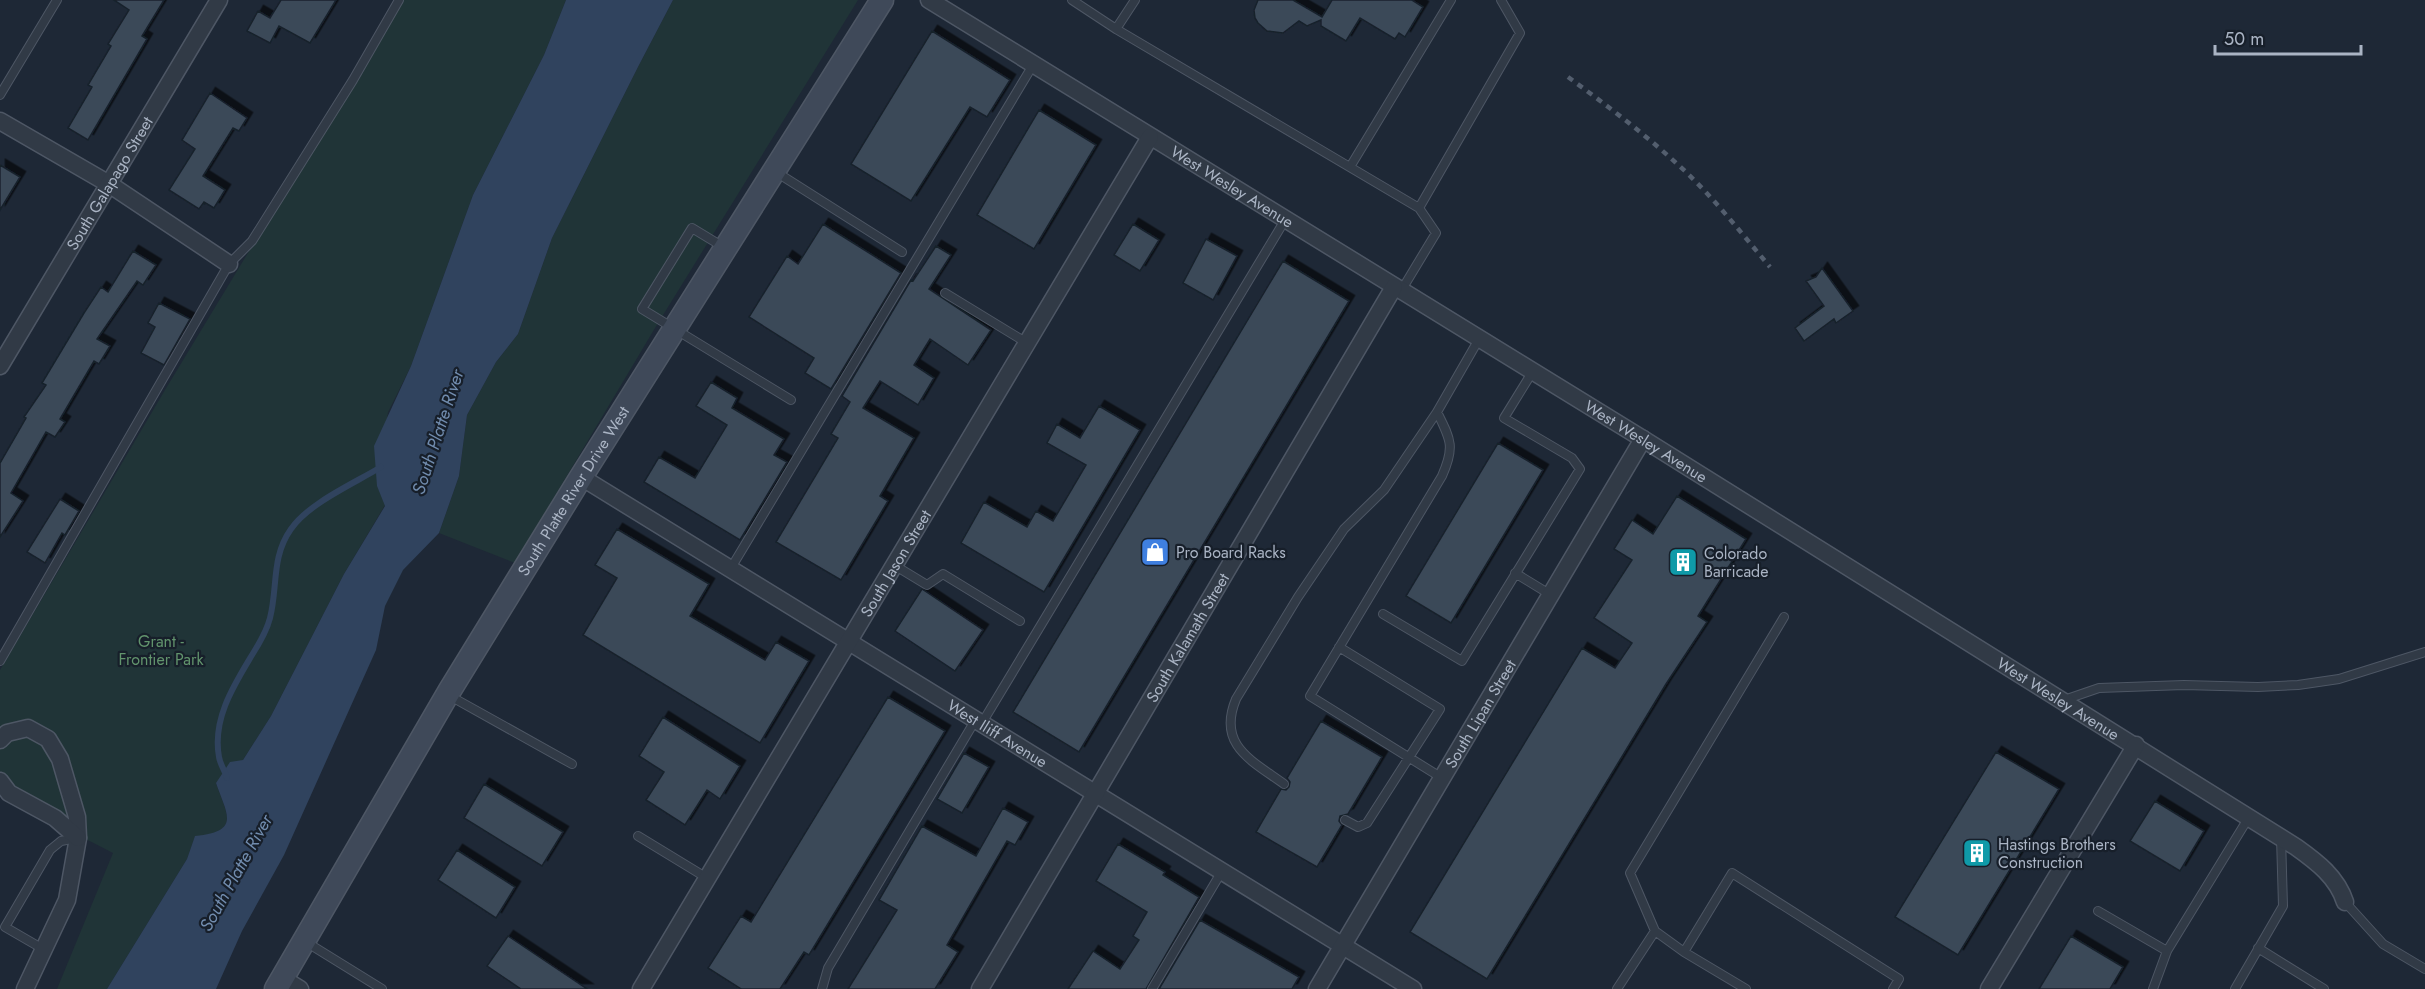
<svg xmlns="http://www.w3.org/2000/svg" width="2425" height="989" font-family="Jost,sans-serif">
<defs>
<filter id="shadow"><feDropShadow dx="5.5" dy="-5.5" stdDeviation="0" flood-color="#0009"/></filter>
</defs>
<rect width="100%" height="100%" fill="#1e2836"/>
<path fill="#203437" d="M401,0H566L544,55L473,195L411,366L388,412L377,485L385,505L344,574L271,716L243,760L216,783C227,815 241,831 195,837L187,859L107,989H57L113,853L0,795V670L165,390Z
M673,0H858L655,328L515,563L439,533L459,476L467,415L496,362L518,334L552,238L639,65Z"/>
<path fill="#30435e" d="M566,0H673L639,65L552,238L518,334L496,362L467,415L459,476L439,533L403,570L385,606L376,650L284,855L242,931L216,989H107L187,859L195,836C241,831 227,815 216,783L230,762L243,760L271,716L344,574L385,506L377,486L374,446L411,366L473,195L544,55Z"/>
<g fill="none" stroke-linecap="round" stroke-linejoin="round">
<path stroke="#30435e" stroke-width="6" d="M227,778C225,771 220,764 219,757C212,719 234,685 252,655C259,644 267,630 270,618C278,587 271,557 291,529C309,503 353,484 381,467"/>
</g>
<path fill="#3b4859" stroke="#19212c" stroke-width="1.5" filter="url(#shadow)" d="M114,0H164L142,36L147,39L88,140L68,128L92,87L88,85L111,46L108,44L129,10Z
M281,0H336L310,43L279,26L270,43L247,31L258,11L270,18Z
M1258,0H1293L1322,17L1332,0H1412L1423,7L1405,37L1399,33L1395,39L1360,18L1346,41L1321,26V20L1307,26L1299,21L1283,33L1267,31L1258,23L1255,18L1254,10Z
M932,31L1010,80L987,117L970,107L911,201L851,164Z
M210,93L247,118L239,131L233,128L203,176L225,190L214,208L204,202L199,209L169,190L195,149L182,140Z
M1039,110L1096,145L1034,249L977,215Z
M0,165L20,177L0,210Z
M823,224L901,273L831,389L805,373L814,358L749,317L787,256L798,264Z
M1133,224L1159,240L1140,271L1114,255Z
M1206,239L1237,256L1213,300L1183,283Z
M936,246L951,255L929,289L991,330L968,365L930,339L914,365L934,378L918,405L880,381L863,408L914,438L880,496L888,501L841,580L776,542L838,438L831,434L850,402L842,396L911,280L913,281Z
M133,251L156,265L143,285L137,281L97,339L110,346L99,364L94,361L60,419L65,422L55,437L46,432L11,493L23,501L0,537V463L26,418L24,417L46,385L42,383L84,313L101,287L108,292Z
M1283,261L1349,301L1079,752L1013,712Z
M1822,268L1853,311L1836,323L1834,319L1804,341L1795,328L1824,306L1806,281L1816,277Z
M159,303L190,319L164,365L141,353L155,327L148,323Z
M711,382L737,398L732,408L784,439L774,455L787,462L740,540L644,482L659,457L695,478L727,425L696,406Z
M1099,406L1140,430L1044,592L961,543L984,502L1027,527L1036,511L1053,521L1086,465L1047,443L1057,424L1080,438Z
M1498,443L1543,470L1451,623L1406,596Z
M1677,496L1746,539L1698,616L1707,622L1666,684L1487,979L1410,932L1582,648L1615,668L1632,643L1594,618L1632,560L1614,549L1632,520L1653,534Z
M60,499L79,511L65,535L62,533L45,563L27,552Z
M617,529L709,584L690,616L765,660L776,642L809,661L760,743L583,635L617,578L595,565Z
M922,589L983,630L955,671L895,631Z
M888,697L945,731L809,955L804,952L780,989H741L708,968L741,916L751,922Z
M663,717L740,766L720,799L707,790L685,825L646,800L664,772L639,756Z
M1321,721L1382,757L1348,814L1340,816L1339,821L1342,825L1317,867L1256,832L1281,789L1286,790L1289,787L1290,782L1287,778Z
M1996,752L2059,789L1958,955L1895,917Z
M964,753L989,767L962,813L937,799Z
M484,784L563,832L542,866L464,818Z
M2155,801L2204,831L2180,871L2130,841Z
M1003,808L1028,822L1015,845L1007,841L947,945L958,952L935,989H848L897,910L879,900L922,826L976,856Z
M1118,844L1165,872L1163,875L1199,897L1146,989H1068L1093,951L1120,969L1139,940L1133,936L1147,912L1096,881Z
M457,850L515,887L496,918L438,880Z
M1200,920L1299,977L1292,989H1159Z
M508,936L587,989H521L487,966Z
M2071,936L2123,967L2110,989H2039Z"/>
<g fill="none" stroke-linecap="round" stroke-linejoin="round">
<g stroke="#4e5765" stroke-width="10">
<path id="lane" d="M1072,0L1116,29
M1135,0L1116,29L1419,208L1436,233L1401,291
M0,95L57,0
M1350,167L1451,0
M776,172L902,252
M1419,208L1520,33L1501,0
M725,248L692,228L642,309L791,400
M945,293L1027,343
M894,565L927,585L943,574L1020,621
M731,568L1033,65
M1515,573L1551,595
M1383,614L1462,661L1580,469L1572,458L1504,418L1533,371
M1339,647L1440,709L1367,823L1358,827L1345,820
M0,661L229,264L252,241L353,80L399,0
M450,696L572,764
M2064,700L2099,688L2184,685L2258,687L2298,685L2339,679L2425,652
M982,723L1285,220
M1442,778L1310,696L1442,476C1455,447 1451,440 1437,412L1479,339
M1284,784C1251,760 1217,745 1236,699L1298,597L1344,529L1384,490L1437,412
M638,836L707,878
M2345,902L2383,944L2425,969
M2098,911L2167,951L2249,817
M1655,931L1684,952L1746,989
M306,942L382,989
M2258,948L2324,989
M43,949L5,927L50,850L61,841L77,838
M1684,952L1732,873L1899,979L1893,989
M822,989L828,968L976,719
M1152,989L1222,871
M1617,989L1655,931L1630,873L1784,617
M2153,989L2167,951
M2235,989L2283,906L2281,837"/>
</g>
<g stroke="#4e5765" stroke-width="19">
<g id="street">
<path id="s1" d="M929,0L1643,439L2296,847C2317,862 2337,877 2345,902"/>
<path d="M0,121L109,184L229,264"/>
<path id="s2" d="M0,366L219,0"/>
<path id="s3" d="M581,477L1413,989"/>
<path d="M0,740L7,733L28,728L48,739L60,759L77,817L78,838L67,900L25,989"/>
<path d="M0,781L9,793L55,818L78,838"/>
<path d="M282,978L300,989"/>
<path id="s4" d="M641,989L1150,137"/>
<path id="s5" d="M980,989L1394,287"/>
<path id="s6" d="M1317,989L1643,439"/>
<path d="M1989,989L2136,745"/>
</g>
</g>
<g stroke="#4e5765" stroke-width="25">
<g id="secondary">
<path id="s7" d="M276,989L450,690L581,477L882,0"/>
</g>
</g>
<use href="#lane" stroke="#313a46" stroke-width="8"/>
<use href="#street" stroke="#313a46" stroke-width="16"/>
<use href="#secondary" stroke="#3f4959" stroke-width="22"/>
<path stroke="#535e6e" stroke-width="4.5" stroke-dasharray="6 6" stroke-linecap="butt" d="M1568,77C1609,107 1650,138 1687,173C1717,202 1743,235 1770,267"/>
</g>
<defs>
<g id="shop-square" transform="scale(1.5)"><rect x="-9" y="-9" width="18" height="18" rx="4" fill="#3f7fe0" stroke="#171f2a"/><path d="M-5-2.5h2.3a2.7 3.5 0 0 1 5.4 0H5L5.5 6h-11ZM-1.5-2.5h3a1.5 2.3 0 0 0-3 0Z" fill="#fff"/></g>
<g id="building-square" transform="scale(1.5)"><rect x="-9" y="-9" width="18" height="18" rx="4" fill="#0f9aa8" stroke="#171f2a"/><path d="M-4-6H4V6H1V3H-1V6H-4ZM-2.5-4.3h1.7v1.8h-1.7ZM.8-4.3h1.7v1.8H.8ZM-2.5-1h1.7V.8h-1.7ZM.8-1h1.7V.8H.8Z" fill="#fff"/></g>
</defs>
<g fill-rule="evenodd">
<use href="#shop-square" x="1155" y="552"/>
<use href="#building-square" x="1683" y="562"/>
<use href="#building-square" x="1977" y="853"/>
</g>
<g text-anchor="middle" dominant-baseline="central" stroke-width="4.5" stroke-linejoin="round" paint-order="stroke">
<g font-size="16" fill="#aab4c4" stroke="#171f2a">
<text stroke="none"><textPath href="#s2" startOffset="213">South Galapago Street</textPath></text>
<text stroke="none"><textPath href="#s1" startOffset="356">West Wesley Avenue</textPath></text>
<text stroke="none"><textPath href="#s1" startOffset="842">West Wesley Avenue</textPath></text>
<text stroke="none"><textPath href="#s7" startOffset="580">South Platte River Drive West</textPath></text>
<text stroke="none"><textPath href="#s4" startOffset="496">South Jason Street</textPath></text>
<text stroke="none"><textPath href="#s5" startOffset="408">South Kalamath Street</textPath></text>
<text stroke="none"><textPath href="#s1" startOffset="1328">West Wesley Avenue</textPath></text>
<text stroke="none"><textPath href="#s6" startOffset="320">South Lipan Street</textPath></text>
<text stroke="none"><textPath href="#s3" startOffset="489">West Iliff Avenue</textPath></text>
</g>
<g font-size="16" fill="#aab4c4" stroke="#171f2a" text-anchor="start">
<text x="1176" y="552">Pro Board Racks</text>
<text x="1704" y="553">Colorado<tspan x="1704" dy="18">Barricade</tspan></text>
<text x="1998" y="844">Hastings Brothers<tspan x="1998" dy="18">Construction</tspan></text>
</g>
<g font-size="16" fill="#62946d" stroke="#171f2a">
<text x="161" y="641">Grant -<tspan x="161" dy="18">Frontier Park</tspan></text>
</g>
<g font-size="18" font-style="italic" fill="#718cae" stroke="#171f2a">
<text transform="translate(438 432) rotate(-72)">South Platte River</text>
<text transform="translate(236 873) rotate(-61)">South Platte River</text>
</g>
</g>
<path d="M2215 45v9h146v-9" fill="none" stroke="#aab4c4" stroke-width="3"/>
<text x="2224" y="45" font-size="18" fill="#aab4c4" stroke="#171f2a" stroke-width="4.5" paint-order="stroke">50 m</text>
</svg>
